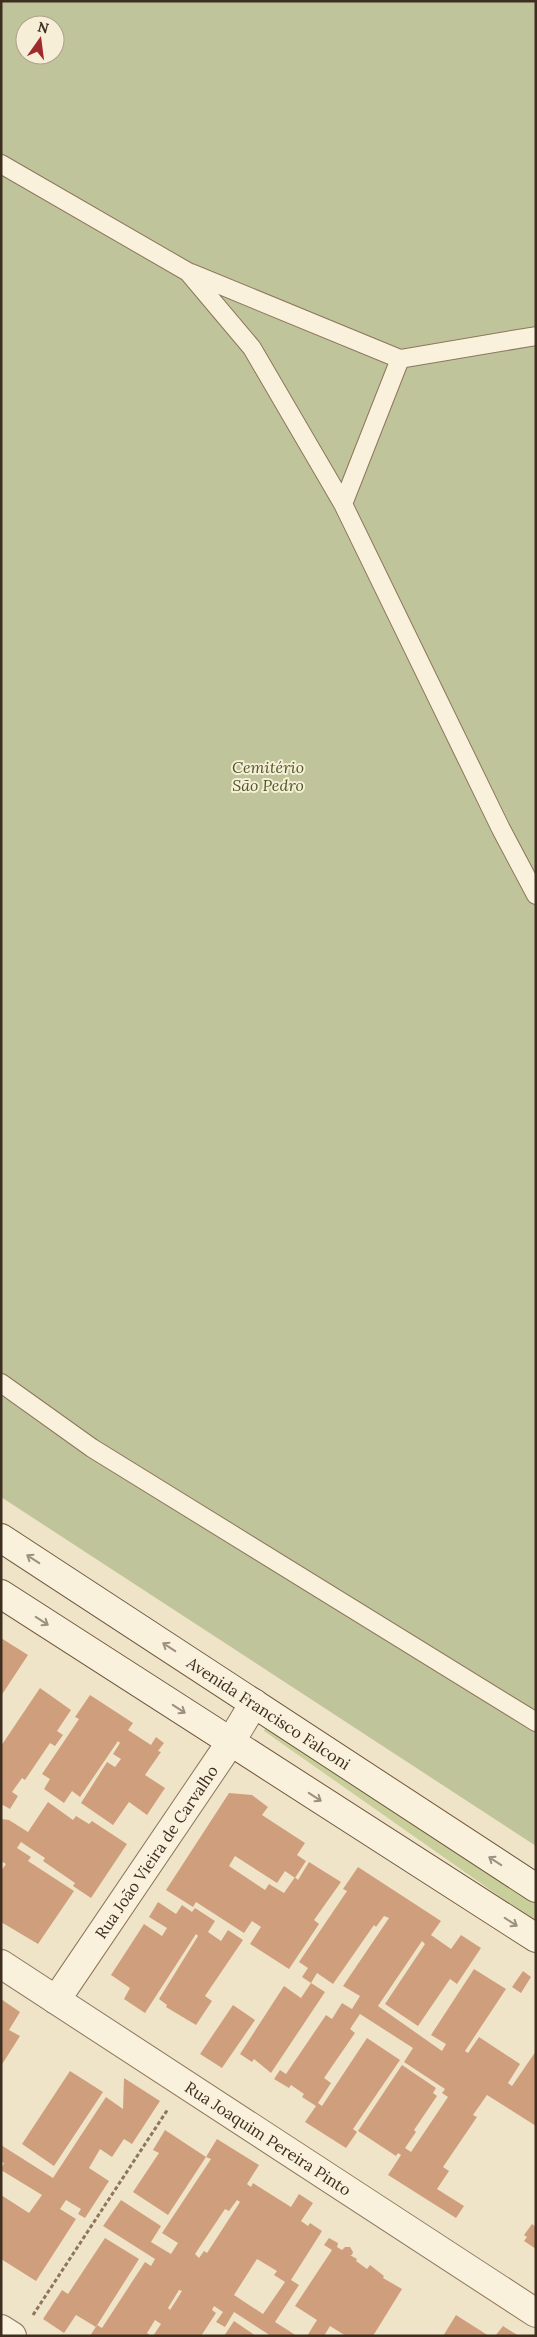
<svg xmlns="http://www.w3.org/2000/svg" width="537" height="2337" font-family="Lora,serif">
<rect width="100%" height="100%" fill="#f0e4c8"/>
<path fill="#c9cf9b" d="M268,1721L536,1899V1922L264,1731Z"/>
<path fill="#bfc49a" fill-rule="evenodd" d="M1,1H536V1846L1,1497ZM25,25H55V55H25Z"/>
<path fill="#cf9f7d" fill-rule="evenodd" d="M1,1638L28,1655L1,1696Z
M40,1688L71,1710L57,1731L63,1735L55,1746L50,1743L25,1780L22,1778L12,1792L18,1796L10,1809L1,1804V1746Z
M90,1695L133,1723L128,1730L151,1745L156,1737L164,1743L158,1751L161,1752L145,1775L165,1788L147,1815L129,1802L113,1825L81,1803L107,1762L115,1767L121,1759L113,1754L120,1743L118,1741L80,1797L72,1791L64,1803L44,1789L50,1779L42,1774L79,1719L75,1717Z
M229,1793L252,1795L268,1807L262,1815L305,1843L297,1855L306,1861L295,1878L285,1871L277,1883L235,1856L229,1866L265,1890L269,1884L284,1893L295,1877L298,1880L309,1862L341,1882L314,1920L319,1924L289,1969L250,1944L261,1927L252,1921L244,1933L196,1902L193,1907L166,1890Z
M48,1802L73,1820L76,1816L89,1824L92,1821L127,1844L91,1898L73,1886L75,1883L43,1861L45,1858L21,1842L17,1848L31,1857L28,1861L74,1891L38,1944L1,1922V1871L6,1864L1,1861V1819L9,1820L28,1832Z
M358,1867L441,1921L431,1935L451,1949L461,1935L481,1948L457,1984L450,1979L418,2026L385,2004L425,1944L422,1941L378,2006L442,2051L446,2044L431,2035L474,1969L506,1989L465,2051L468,2053L479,2037L520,2064L508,2083L512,2086L536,2051V2126L487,2095L473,2115L477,2117L443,2167L449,2171L437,2189L464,2206L456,2218L388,2175L401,2155L398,2153L396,2156L358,2131L402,2065L436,2088L433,2093L437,2096L414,2130L416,2132L405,2148L411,2152L448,2097L442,2093L445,2089L404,2062L413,2048L360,2014L350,2029L355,2033L324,2078L331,2083L318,2103L322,2106L367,2038L400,2060L353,2129L357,2132L346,2148L305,2122L316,2106L302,2097L304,2094L291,2085L289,2088L274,2079L280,2070L286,2074L326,2015L332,2019L342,2003L352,2009L360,1996L343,1986L389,1918L384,1916L376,1927L374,1925L333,1984L317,1973L311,1983L302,1977L308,1968L299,1962L347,1891L343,1889Z
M158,1902L176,1914L182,1905L192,1912L195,1908L215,1921L208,1932L221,1941L228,1930L243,1940L205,1996L212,2001L196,2025L166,2007L167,2005L159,1999L198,1936L196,1934L145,2013L124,1999L130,1988L111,1975L144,1924L162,1936L167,1928L149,1917Z
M523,1971L531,1977L521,1993L512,1987Z
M311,1983L325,1992L271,2073L254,2059L252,2062L240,2054L284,1986L301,1998Z
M1,1999L20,2012L9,2030L20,2036L1,2066Z
M233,2005L255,2020L222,2068L200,2054Z
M70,2071L103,2092L54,2166L22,2144Z
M124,2078L160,2101L132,2144L124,2139L112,2157L100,2149L89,2168L109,2181L85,2218L78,2214L81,2209L66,2200L60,2209L76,2219L36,2281L1,2259V2195L29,2213L42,2195L1,2170L4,2163L1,2161V2145L53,2178L106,2097L123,2109Z
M165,2130L206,2157L168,2215L133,2192L159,2153L153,2150Z
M217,2139L259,2165L247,2184L251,2187L253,2183L291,2207L299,2194L313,2203L301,2221L308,2226L310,2223L322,2231L291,2280L299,2285L275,2322L297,2336H271L234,2312L225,2327L216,2322L223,2312L214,2306L212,2310L216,2313L201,2336H153L161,2324L155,2320L147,2333L151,2336H90L97,2325L102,2328L145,2262L151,2266L155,2259L103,2226L121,2200L161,2226L151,2242L171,2254L178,2243L162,2233L211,2159L206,2157ZM237,2200L240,2202L207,2253L204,2251L199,2258L195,2254L225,2209L229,2211ZM257,2259L277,2271L274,2275L285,2282L263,2314L234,2295ZM179,2290L182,2291L170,2310L168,2308Z
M532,2224L536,2227V2249L524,2241L527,2237L524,2235Z
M105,2238L139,2259L96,2327L76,2315L64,2333L43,2319L62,2290L68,2294Z
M329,2238L338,2243L337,2247L342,2250L345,2247H350L353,2252L352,2255H350L357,2259L356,2261L367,2269L370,2265L384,2276L383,2278L402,2289L373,2336H346L330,2326L324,2336H307L317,2320L295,2306L332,2250L324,2245Z
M456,2315L489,2336H443Z
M234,2321L256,2336H224Z
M503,2326L519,2336H495Z"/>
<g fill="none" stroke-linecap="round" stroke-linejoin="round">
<g stroke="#8d765c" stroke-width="20">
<path id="service" d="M1,164L188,272L252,348L343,504L501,829L536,895
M191,273L400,359L536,336
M343,504L400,359
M1,1383L92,1448L536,1722"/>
</g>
<g stroke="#8d765c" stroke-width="30">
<g id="minor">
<path id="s1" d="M1,1964L536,2313"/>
<path id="s2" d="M56,2000L230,1743L254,1703"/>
<path d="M1,2329L12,2336"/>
</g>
</g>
<g stroke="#6f573f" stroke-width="30">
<g id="secondary">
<path id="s3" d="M1,1538L536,1888"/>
<path d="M1,1594L536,1938"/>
</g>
</g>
<path stroke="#8d765c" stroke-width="3" stroke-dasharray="4 2.5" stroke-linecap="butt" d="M33,2315L168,2109"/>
<use href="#service" stroke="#faf1dc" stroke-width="18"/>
<use href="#minor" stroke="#faf1dc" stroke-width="28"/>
<use href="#secondary" stroke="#faf1dc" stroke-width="28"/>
</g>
<defs><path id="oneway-shaft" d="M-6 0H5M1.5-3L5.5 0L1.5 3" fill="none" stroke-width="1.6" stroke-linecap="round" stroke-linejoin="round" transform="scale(1.25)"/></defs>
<g stroke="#9c907e">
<use href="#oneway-shaft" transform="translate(33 1559) rotate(-147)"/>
<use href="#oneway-shaft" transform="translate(42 1621) rotate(33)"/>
<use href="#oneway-shaft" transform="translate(169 1647) rotate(-147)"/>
<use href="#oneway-shaft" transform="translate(179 1709) rotate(33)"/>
<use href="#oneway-shaft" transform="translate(315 1797) rotate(33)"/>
<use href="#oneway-shaft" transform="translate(495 1861) rotate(-147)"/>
<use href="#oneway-shaft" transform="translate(511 1922) rotate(33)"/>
</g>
<g text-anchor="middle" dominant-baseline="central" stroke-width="4" stroke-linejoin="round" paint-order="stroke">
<g font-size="16" font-style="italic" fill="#4d5a26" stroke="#f7eed8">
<text x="268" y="767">Cemitério<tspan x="268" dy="18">São Pedro</tspan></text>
</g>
<g font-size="16" fill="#3d2e20" stroke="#f7eed8">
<text stroke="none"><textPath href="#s3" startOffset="320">Avenida Francisco Falconi</textPath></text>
<text stroke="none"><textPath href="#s2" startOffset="179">Rua João Vieira de Carvalho</textPath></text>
<text stroke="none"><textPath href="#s1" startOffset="319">Rua Joaquim Pereira Pinto</textPath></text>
</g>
</g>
<rect width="537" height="2337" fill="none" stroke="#3d2e20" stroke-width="5"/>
<g transform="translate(40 40) rotate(14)"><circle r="24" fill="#f7eed8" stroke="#ada18e"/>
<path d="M0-4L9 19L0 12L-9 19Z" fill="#9e2a2b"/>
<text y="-8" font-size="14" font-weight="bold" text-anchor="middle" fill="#3d2e20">N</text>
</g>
</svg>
